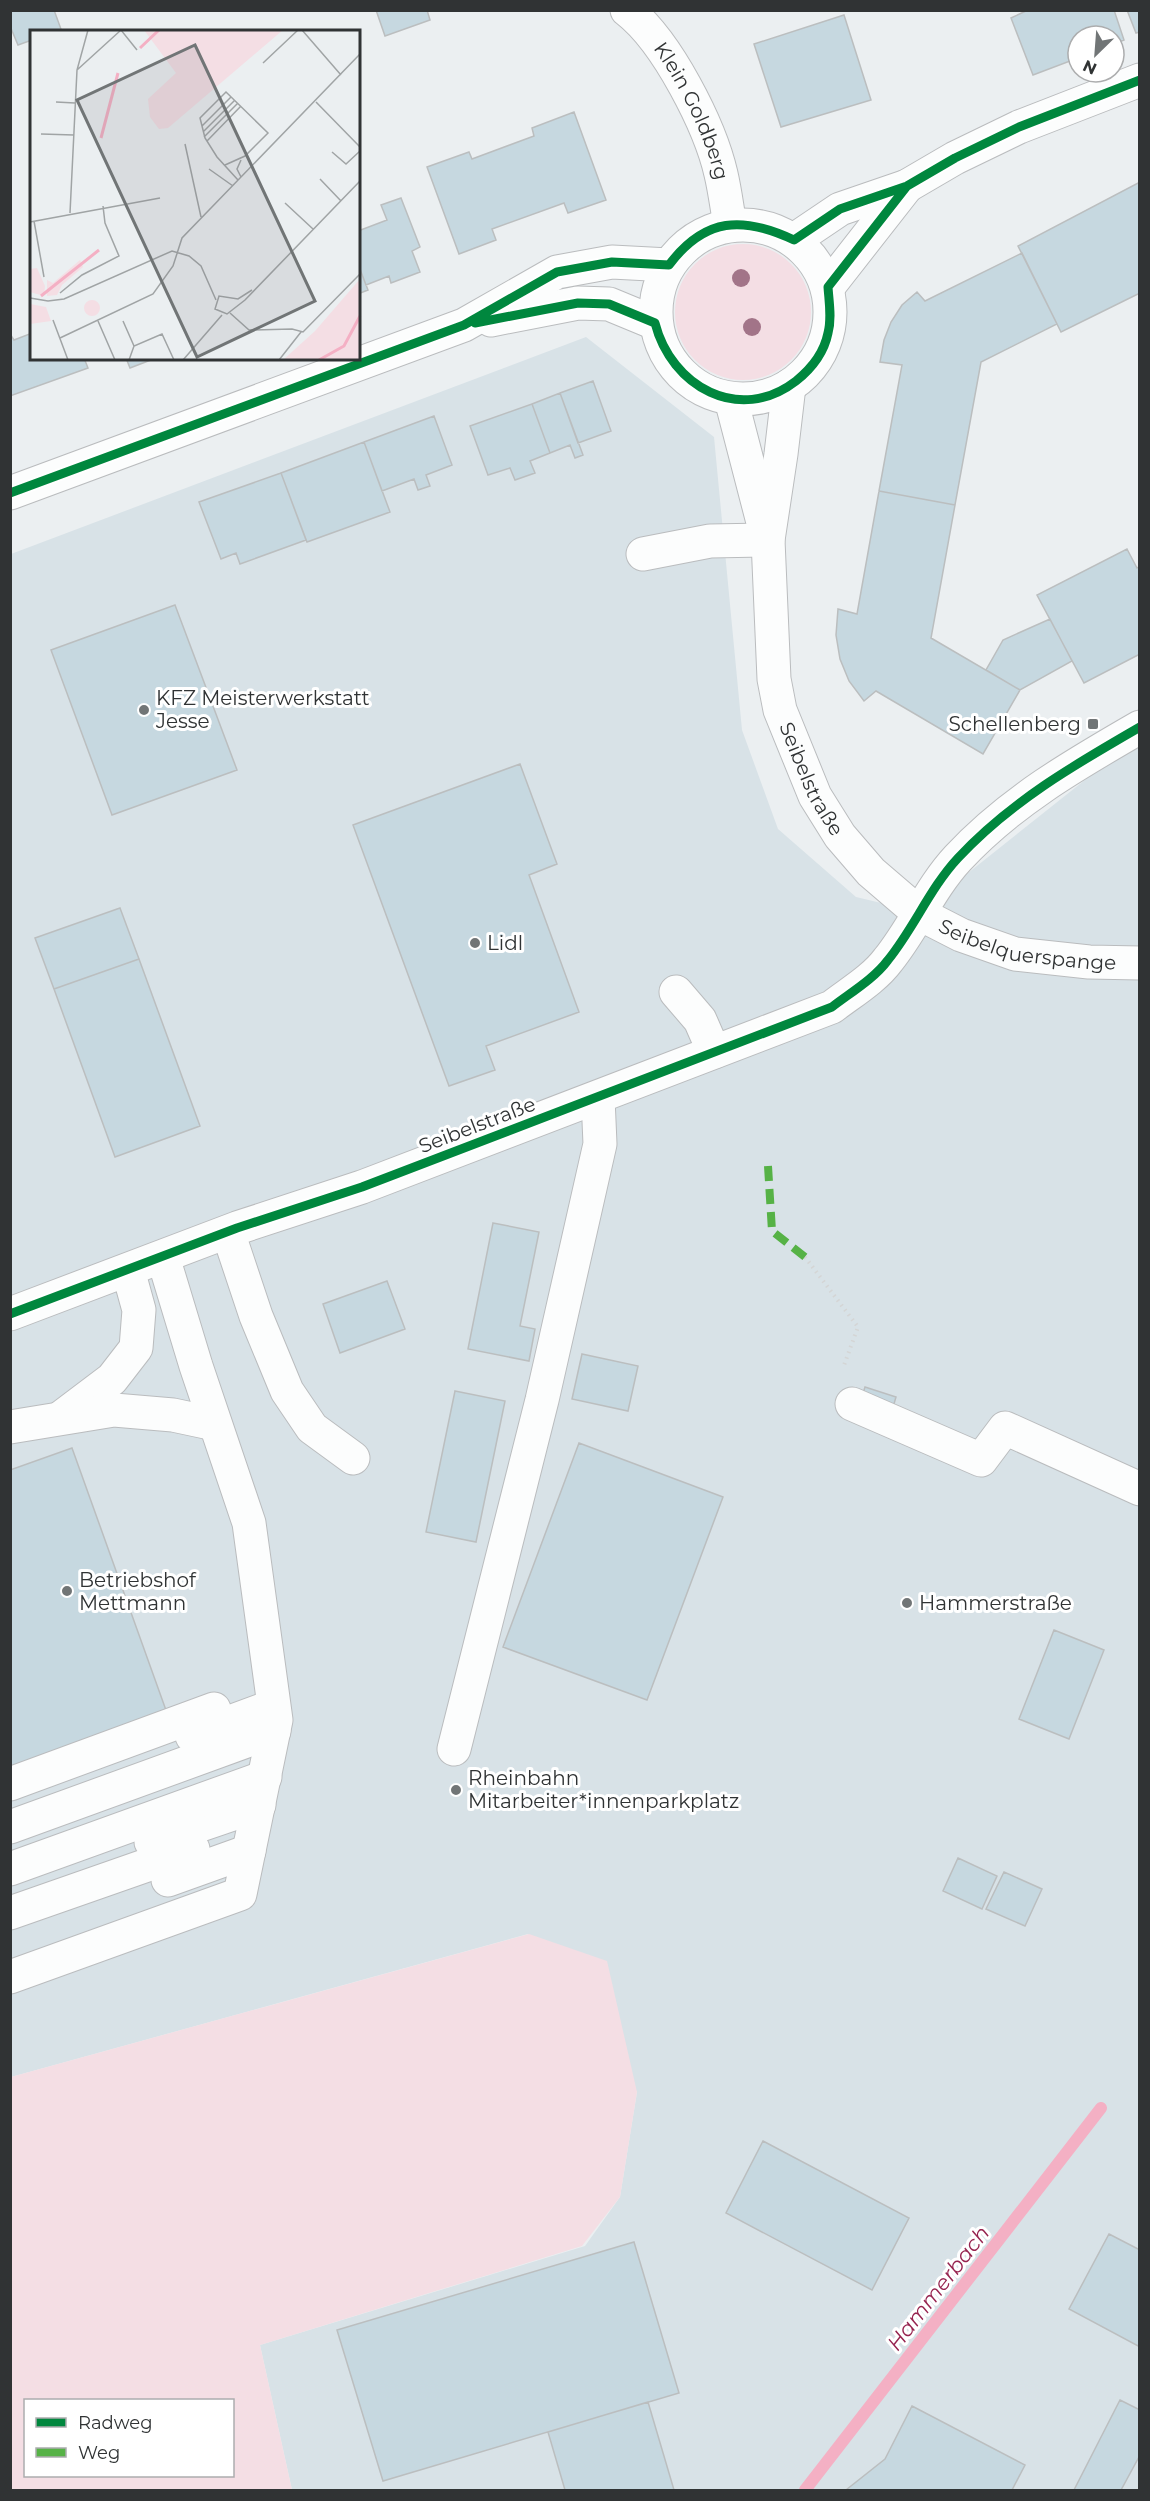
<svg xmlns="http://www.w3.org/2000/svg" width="1150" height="2501" font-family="Montserrat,sans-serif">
<rect width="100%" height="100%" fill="#ebeff1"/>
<path fill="#d8e2e7" d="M586,337L714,437L742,730L778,829L856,897L919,912L1139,737V2490H292L260,2345L585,2246L620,2197L637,2092L528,1934L11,2077V554Z"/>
<path fill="#f4dee4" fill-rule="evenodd" d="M675 312a68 68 0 1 1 136 0a68 68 0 1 1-136 0Z
M529,1934L607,1961L637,2092L620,2197L582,2246L260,2345L292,2490H11V2077ZM26,2400H232V2476H26Z"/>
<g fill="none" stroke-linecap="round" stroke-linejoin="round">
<path stroke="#f4b0c4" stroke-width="12" d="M805,2490L1101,2108"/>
</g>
<path fill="#c6d8e0" stroke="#bbbebf" stroke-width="1.5" d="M10,10H54L62,32H32V40L18,45L10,26Z
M376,10H427L430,20L385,36Z
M1028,10H1114L1124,40L1114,44V36H1078V58L1033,75L1011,18Z
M1127,10H1140V32L1136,33Z
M844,15L871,100L781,127L754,44Z
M574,112L606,200L568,213L564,203L492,229L496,240L459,254L427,167L469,152L472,159L534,136L532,128Z
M1140,182V293L1061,332L1018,246Z
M401,198L420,247L412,251L420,272L391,283L389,276L366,285L358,264V231L387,220L381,205Z
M1022,253L1057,324L981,362L955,505L879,491L902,365L880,362L884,340L891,322L902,305L917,292L925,301Z
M358,264L368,290L358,294Z
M32,333V358H84L88,368L10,396V334L14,340Z
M126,358H156L130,368Z
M593,381L611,431L578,443L560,393Z
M560,393L583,455L575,458L570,445L550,453L532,404Z
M532,404L550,453L530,461L535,473L515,480L510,468L488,475L470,426Z
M434,416L452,465L426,475L430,486L418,490L414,479L382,491L364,442Z
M364,442L390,512L307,542L281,473Z
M281,473L306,540L240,564L236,553L221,559L199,502Z
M879,491L955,505L931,638L1020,690L983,754L876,691L864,701L849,681L840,659L836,635L838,609L857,614Z
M1127,549L1137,568L1140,566V654L1084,683L1037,595Z
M175,605L237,770L112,815L51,650Z
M1050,619L1072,661L1020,690L986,670L1003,640Z
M520,764L557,864L529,875L579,1012L486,1046L495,1070L449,1086L353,825Z
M120,908L139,959L54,989L35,938Z
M139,959L200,1126L115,1157L54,989Z
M493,1223L539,1232L520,1326L535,1329L529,1361L468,1349Z
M387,1281L405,1329L340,1353L323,1304Z
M582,1354L638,1366L628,1411L572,1399Z
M865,1387L896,1397L891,1414L860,1403Z
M455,1391L505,1401L476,1542L426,1532Z
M579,1443L723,1497L647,1700L503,1647Z
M72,1448L167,1713L10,1769V1470Z
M1054,1630L1104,1650L1069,1739L1019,1719Z
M958,1858L997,1876L982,1909L943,1891Z
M1004,1872L1042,1889L1025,1926L986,1909Z
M763,2141L909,2218L872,2290L726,2213Z
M1109,2234L1140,2250V2347L1069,2309Z
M634,2242L679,2393L383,2481L337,2330Z
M1120,2400L1140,2410V2455L1121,2490H1074Z
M648,2402L674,2490H565L548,2432Z
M912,2406L1025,2465L1012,2490H846L885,2459Z"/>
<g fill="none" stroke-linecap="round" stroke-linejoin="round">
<g stroke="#babcbe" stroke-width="35">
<g id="minor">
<path id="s1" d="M627,10C667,41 710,126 721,174C725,191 727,208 730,225"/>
<path d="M794,240L840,209L907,186L955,158L1019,127L1140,80"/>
<path d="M828,287L907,186"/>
<path d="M643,554L710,541L768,540"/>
<path d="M676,992L700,1020L714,1052"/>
<path d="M228,1232L256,1316L287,1391L312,1428L353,1458"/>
<path d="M10,1314L237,1228L362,1187L832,1007C850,993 874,979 888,960C914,928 930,888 958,858C1010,802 1074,765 1140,727"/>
<path d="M852,1404L981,1460L1005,1428L1140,1489"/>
<path d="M63,1416L112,1379L136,1348L139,1310L128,1270"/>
<path d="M10,1427L114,1410L173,1415L215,1424"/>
<path d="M192,1736L273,1706"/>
<path d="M454,1749L542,1400L600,1144L598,1098"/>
<path d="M10,1784L214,1709"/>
<path d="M10,1827L274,1731"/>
<path d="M151,1842L259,1805"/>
<path d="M10,1869L265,1777"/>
<path d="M168,1880L249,1851"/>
<path d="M10,1913L193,1849"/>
<path d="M10,1977L240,1894L276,1720L249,1523L196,1366L163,1257"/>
</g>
</g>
<g stroke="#babcbe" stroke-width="35">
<g id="major">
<circle cx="743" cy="312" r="87"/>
<path d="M491,320L578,303L609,304L655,323"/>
<path id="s2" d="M789,386L781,454L768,540L774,679L780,710L815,796L840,836L871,872L920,914L961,935L1015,954L1089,962L1140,963"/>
<path d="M731,399L765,530"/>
<path d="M10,493L464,325L557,272L612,262L669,265"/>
</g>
</g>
<path stroke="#d4d5d5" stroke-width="4" stroke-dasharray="1.5 4.5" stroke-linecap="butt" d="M805,1257L858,1327L843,1368"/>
<use href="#minor" stroke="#fcfdfd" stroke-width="33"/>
<use href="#major" stroke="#fcfdfd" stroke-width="33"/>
<path stroke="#56b246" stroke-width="8" stroke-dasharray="15 8" stroke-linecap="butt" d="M768,1166L772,1231L805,1257"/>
<g stroke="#fff" stroke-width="13">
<path id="cycleway" d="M475,323L578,303L609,304L655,323C671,386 739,425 796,381C811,369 824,353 828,333C832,318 829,302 828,287L907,186
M10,493L464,325L557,272L612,262L669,265C705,217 743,216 794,240L840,209L907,186L955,158L1019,127L1140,80
M10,1314L237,1228L362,1187L832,1007C850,993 874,979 888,960C914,928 930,888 958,858C1010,802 1074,765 1140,727"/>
</g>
<use href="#cycleway" stroke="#00873e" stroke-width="9"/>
</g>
<g fill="#a27488">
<circle cx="741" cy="278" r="9"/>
<circle cx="752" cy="327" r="9"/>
</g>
<g fill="#717576" stroke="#fff" stroke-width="2">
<circle cx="144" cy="710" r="6"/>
<rect x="1087" y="718" width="12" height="12" rx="3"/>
<circle cx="475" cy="943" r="6"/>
<circle cx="67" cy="1591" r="6"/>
<circle cx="907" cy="1603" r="6"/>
<circle cx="456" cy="1790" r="6"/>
</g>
<g text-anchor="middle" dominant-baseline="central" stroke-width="6" stroke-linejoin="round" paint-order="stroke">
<g font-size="20" fill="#303334" stroke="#fff">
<text stroke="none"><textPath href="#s1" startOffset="122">Klein Goldberg</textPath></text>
<text stroke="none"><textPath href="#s2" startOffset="402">Seibelstraße</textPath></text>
<text stroke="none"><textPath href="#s2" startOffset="692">Seibelquerspange</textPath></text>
<text transform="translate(477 1125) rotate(-21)">Seibelstraße</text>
</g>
<g font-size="20" fill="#303334" stroke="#fff" text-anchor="start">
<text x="156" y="698">KFZ Meisterwerkstatt<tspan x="156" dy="23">Jesse</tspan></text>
<text x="1081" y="724" text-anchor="end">Schellenberg</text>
<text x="487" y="943">Lidl</text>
<text x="79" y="1580">Betriebshof<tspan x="79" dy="23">Mettmann</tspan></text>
<text x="919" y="1603">Hammerstraße</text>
<text x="468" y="1778">Rheinbahn<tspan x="468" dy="23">Mitarbeiter*innenparkplatz</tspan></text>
</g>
<g font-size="21" font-style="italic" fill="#962450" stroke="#fff">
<text transform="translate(938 2288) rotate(-52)">Hammerbach</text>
</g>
</g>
<g transform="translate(30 30)">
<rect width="330" height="330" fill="#ebeff1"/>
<path d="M114,0H253L138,98L129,99L120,87L118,69L146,43ZM50,230L53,237L32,255L27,265L17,266V250L23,253ZM7,238L15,256L14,266L0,262V239ZM330,249V330H253L285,301ZM54 278a8 8 0 1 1 16 0a8 8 0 1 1-16 0ZM0,274L16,277L21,291L0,294Z" fill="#f4dee4"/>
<path fill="none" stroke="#f4b0c4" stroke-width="3" d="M110,18L129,0M71,108L88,43M11,266L69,220M289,330L314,316L330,286"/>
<path fill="none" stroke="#a0a4a5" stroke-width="1.5" d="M272,0L311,45M233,33L268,0M47,40L91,0L107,20M26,72L45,73M286,72L330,117M172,96L201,67M173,102L205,70M11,104L44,105M174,107L208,73M177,111L211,76M155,114L171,187M302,122L316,134L330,121M211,130L207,139L211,147M195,135L215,126L238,103L196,62L170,88L175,108L187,127L208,150M179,139L203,156M290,149L311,171M255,173L283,199M40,183L47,40L58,0M4,191L14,247M0,192L130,168M222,260L208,269L189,266L185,279L197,284L215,270L330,151M30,263L52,245L89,226L75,193L73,176M0,268L18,271L34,269L142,221L159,226L171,236L186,270M200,283L219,300L262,299L273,302L330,244M23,290L38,330M68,291L85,330M93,291L104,316M30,308L123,264L143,236L152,208L330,24M99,330L104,316L132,304L144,330M153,330L192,285M249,330L271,302"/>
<path fill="#717576" fill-opacity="0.15" stroke="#717576" stroke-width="3" d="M165,15L285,271L167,327L47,70Z"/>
<rect width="330" height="330" fill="none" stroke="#303334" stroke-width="3"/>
</g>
<rect width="1150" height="2501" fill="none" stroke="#303334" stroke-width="24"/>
<rect x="24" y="2399" width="210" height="78" fill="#ffffff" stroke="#acadae" stroke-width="1.5"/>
<rect x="36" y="2418" width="30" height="9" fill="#00873e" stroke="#acadae" stroke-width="1.5"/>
<text x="78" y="2429" font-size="18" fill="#303334">Radweg</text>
<rect x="36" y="2448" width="30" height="9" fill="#56b246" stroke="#acadae" stroke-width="1.5"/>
<text x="78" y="2459" font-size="18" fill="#303334">Weg</text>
<g transform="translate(1096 54) rotate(205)"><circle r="28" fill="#ffffff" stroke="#acadae" stroke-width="1.5"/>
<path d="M0-4.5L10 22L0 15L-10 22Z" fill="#717576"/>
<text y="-9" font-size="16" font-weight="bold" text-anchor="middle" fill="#303334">N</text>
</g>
</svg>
